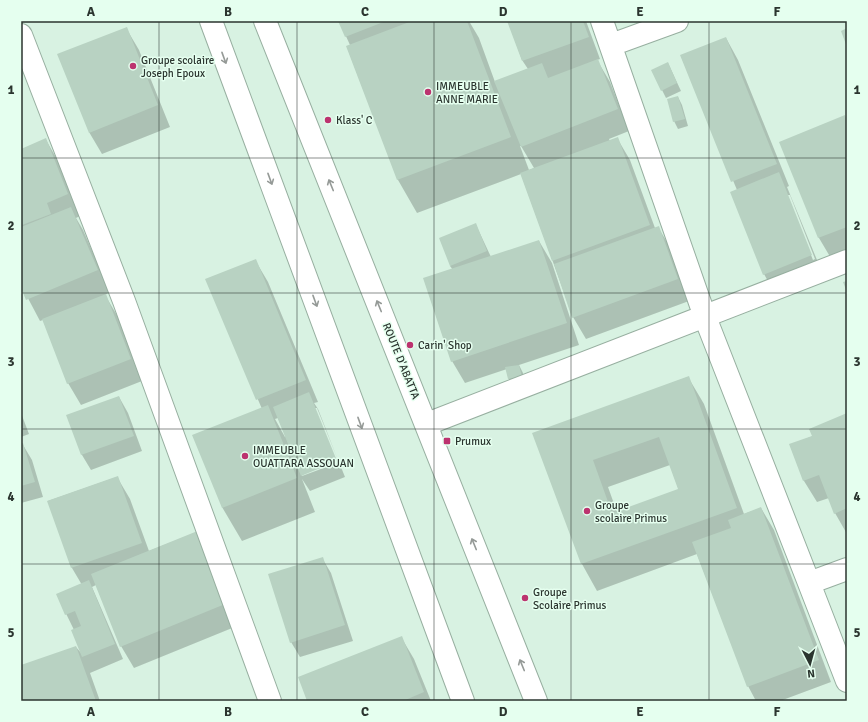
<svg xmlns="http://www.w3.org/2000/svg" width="868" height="722" font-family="Signika,sans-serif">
<rect width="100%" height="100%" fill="#d8f2e2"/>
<path fill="#0003" fill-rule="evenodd" d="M339,21H469L479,38L495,82L528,69L522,60L508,21H586L600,59L597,60L610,82L629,131L609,139L610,141L617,138L630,160L655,228L658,227L671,249L689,301L586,339L573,317L521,174L417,213L398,180L347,47L350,45ZM520,146H521L534,168L529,170Z
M126,28L139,50L170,127L102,154L89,132Z
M726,38L738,60L789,186L787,187L824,277L776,296L764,274L737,190L681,56ZM787,195H790L815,259L813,260Z
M668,63L681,91L666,98L662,90Z
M678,97L682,105L688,126L678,129L674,121Z
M847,121V254L832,260L819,238L781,142Z
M46,140L58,161L80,216L76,218L83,230L110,292L105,295L118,317L142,381L81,405L68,383L43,320L40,321L21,285V150Z
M476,225L491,257L539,241L552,263L579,345L519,365L523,373L525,384L513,386L509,379L507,369L465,383L452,361L453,270L450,266Z
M255,260L268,282L318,402L314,403L318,409L338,460L317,408H315L302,476L337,463L338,466H340L339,462L345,477L310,491L302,479L315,512L242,541L222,507L262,409L207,280ZM278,418L286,437H285L275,419Z
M688,377L704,404L744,514L761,508L774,530L831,682L780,701H756L748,686L697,554L597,591L582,564L534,434ZM670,465L679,490L617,512L608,487Z
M119,397L128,413L142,451L91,470L82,455L68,416Z
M21,413L29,434L21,437Z
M847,415V534L835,513L829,498L817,502L804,481L790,445L813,436Z
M21,445H23L32,460L43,497L21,503Z
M117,477L130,499L149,551L200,531L242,624L134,668L121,646L96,585L92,587L123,659L90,673L100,701H21V666L76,647L82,654L74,630L57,595L82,585L72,568L48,501Z
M322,558L331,573L353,641L300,657L291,642Z
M401,637L414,659L431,701H308Z"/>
<path fill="#b8d2c2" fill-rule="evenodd" d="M338,21H386L345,37Z
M412,21H467L511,137L397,180L346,46Z
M507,21H583L589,37L522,61Z
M127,27L158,105L89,133L57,54Z
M847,28V47L841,31Z
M726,37L777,164L731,182L680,55Z
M598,59L618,109L521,147L494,81L542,63L548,78Z
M668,62L677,83L661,91L651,70Z
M678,96L685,119L673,122L667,99Z
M845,115L847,121V227L818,238L779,142Z
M618,137L650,225L552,261L520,173Z
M46,138L68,194L47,203L51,214L22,225L21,149Z
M779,172L812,255L763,275L730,192Z
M71,207L98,270L26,300L21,288V227Z
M476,223L487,251L450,266L439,238Z
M659,226L678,279L572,318L554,264Z
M539,240L567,323L451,362L423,278Z
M256,259L306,380L256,400L205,279Z
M847,281V292L843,282Z
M106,294L131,359L67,384L42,319Z
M519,365L522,377L508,379L505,367Z
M689,376L737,508L581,564L532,433ZM659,437L678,489L612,513L593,460Z
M309,392L337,461L301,476L273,407Z
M119,396L134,436L81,455L66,415Z
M268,405L297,478L222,508L192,435Z
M847,413V508L834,514L819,475L803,481L789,444L812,436L809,429Z
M23,443L35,482L21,486V444Z
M118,476L142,543L71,568L47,501Z
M761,507L819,660L747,687L692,542L731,528L728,520Z
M200,530L230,602L120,647L91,574Z
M323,557L345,625L290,643L268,574Z
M89,580L115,644L82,657L71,630L81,626L75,611L65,615L56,594Z
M402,636L424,692L403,701H307L298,677Z
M76,646L96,701H21V665Z"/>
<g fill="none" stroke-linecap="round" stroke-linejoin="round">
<g stroke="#97afa0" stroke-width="24">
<path id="street" d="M602,21L705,317L809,583
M21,35L124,301L270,701
M611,45L677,21
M427,424L847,261
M847,569L809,583L847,681"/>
</g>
<g stroke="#97afa0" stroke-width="24">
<path id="secondary" d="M211,21L463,701
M265,21L536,701"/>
</g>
<use href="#street" stroke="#fff" stroke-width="22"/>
<use href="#secondary" stroke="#fff" stroke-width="22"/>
</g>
<defs><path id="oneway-shaft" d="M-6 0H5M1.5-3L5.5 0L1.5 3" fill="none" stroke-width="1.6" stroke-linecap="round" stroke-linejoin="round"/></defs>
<g stroke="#959a97">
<use href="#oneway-shaft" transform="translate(224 58) rotate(70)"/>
<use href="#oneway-shaft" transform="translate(270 179) rotate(70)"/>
<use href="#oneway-shaft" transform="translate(331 185) rotate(-112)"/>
<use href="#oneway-shaft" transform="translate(315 301) rotate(70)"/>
<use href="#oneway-shaft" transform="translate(379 306) rotate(-112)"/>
<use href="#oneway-shaft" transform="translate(360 423) rotate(70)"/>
<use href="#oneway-shaft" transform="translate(474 544) rotate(-112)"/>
<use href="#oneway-shaft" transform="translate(522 665) rotate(-112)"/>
</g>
<path fill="none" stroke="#2b352f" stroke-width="1" stroke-opacity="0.55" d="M159,21V701M297,21V701M434,21V701M571,21V701M709,21V701M21,158H847M21,293H847M21,429H847M21,564H847"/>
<g fill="#bc336f" stroke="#e5ffef" stroke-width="1.5">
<circle cx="133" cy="66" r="4"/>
<circle cx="428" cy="92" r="4"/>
<circle cx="328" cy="120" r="4"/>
<circle cx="410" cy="345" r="4"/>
<rect x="443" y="437" width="8" height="8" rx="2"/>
<circle cx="245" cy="456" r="4"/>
<circle cx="587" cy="511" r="4"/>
<circle cx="525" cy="598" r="4"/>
</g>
<g text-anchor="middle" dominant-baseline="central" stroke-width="3" stroke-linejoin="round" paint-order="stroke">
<g font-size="11" fill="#2b352f" stroke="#e5ffef" text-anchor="start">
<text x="141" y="60">Groupe scolaire<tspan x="141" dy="13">Joseph Epoux</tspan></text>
<text x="436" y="86">IMMEUBLE<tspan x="436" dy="13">ANNE MARIE</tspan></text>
<text x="336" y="120">Klass' C</text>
<text x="418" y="345">Carin' Shop</text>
<text x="455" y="441">Prumux</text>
<text x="253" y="450">IMMEUBLE<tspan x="253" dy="13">OUATTARA ASSOUAN</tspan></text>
<text x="595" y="505">Groupe<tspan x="595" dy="13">scolaire Primus</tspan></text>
<text x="533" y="592">Groupe<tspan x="533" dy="13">Scolaire Primus</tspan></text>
</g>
<g font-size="11" fill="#2b352f" stroke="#e5ffef">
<text transform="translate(401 361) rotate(68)">ROUTE D'ABATTA</text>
</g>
</g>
<rect width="868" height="722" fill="none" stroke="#e5ffef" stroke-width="44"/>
<g transform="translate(810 664) rotate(174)" stroke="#e5ffef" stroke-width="3" paint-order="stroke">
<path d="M0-3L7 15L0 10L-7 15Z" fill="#2b352f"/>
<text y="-6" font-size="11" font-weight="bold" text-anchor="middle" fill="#2b352f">N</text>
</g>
<rect x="22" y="22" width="824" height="678" fill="none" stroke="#2b352f" stroke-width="1.5"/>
<g font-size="13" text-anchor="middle" font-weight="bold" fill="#2b352f">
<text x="91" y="16">A</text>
<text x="228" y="16">B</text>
<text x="365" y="16">C</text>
<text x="503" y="16">D</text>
<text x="640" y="16">E</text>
<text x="777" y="16">F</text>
<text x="11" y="94">1</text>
<text x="857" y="94">1</text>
<text x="11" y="230">2</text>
<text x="857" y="230">2</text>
<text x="11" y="366">3</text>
<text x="857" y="366">3</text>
<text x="11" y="501">4</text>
<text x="857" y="501">4</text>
<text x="11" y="637">5</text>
<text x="857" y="637">5</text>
<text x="91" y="716">A</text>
<text x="228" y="716">B</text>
<text x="365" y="716">C</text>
<text x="503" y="716">D</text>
<text x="640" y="716">E</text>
<text x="777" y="716">F</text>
</g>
</svg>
